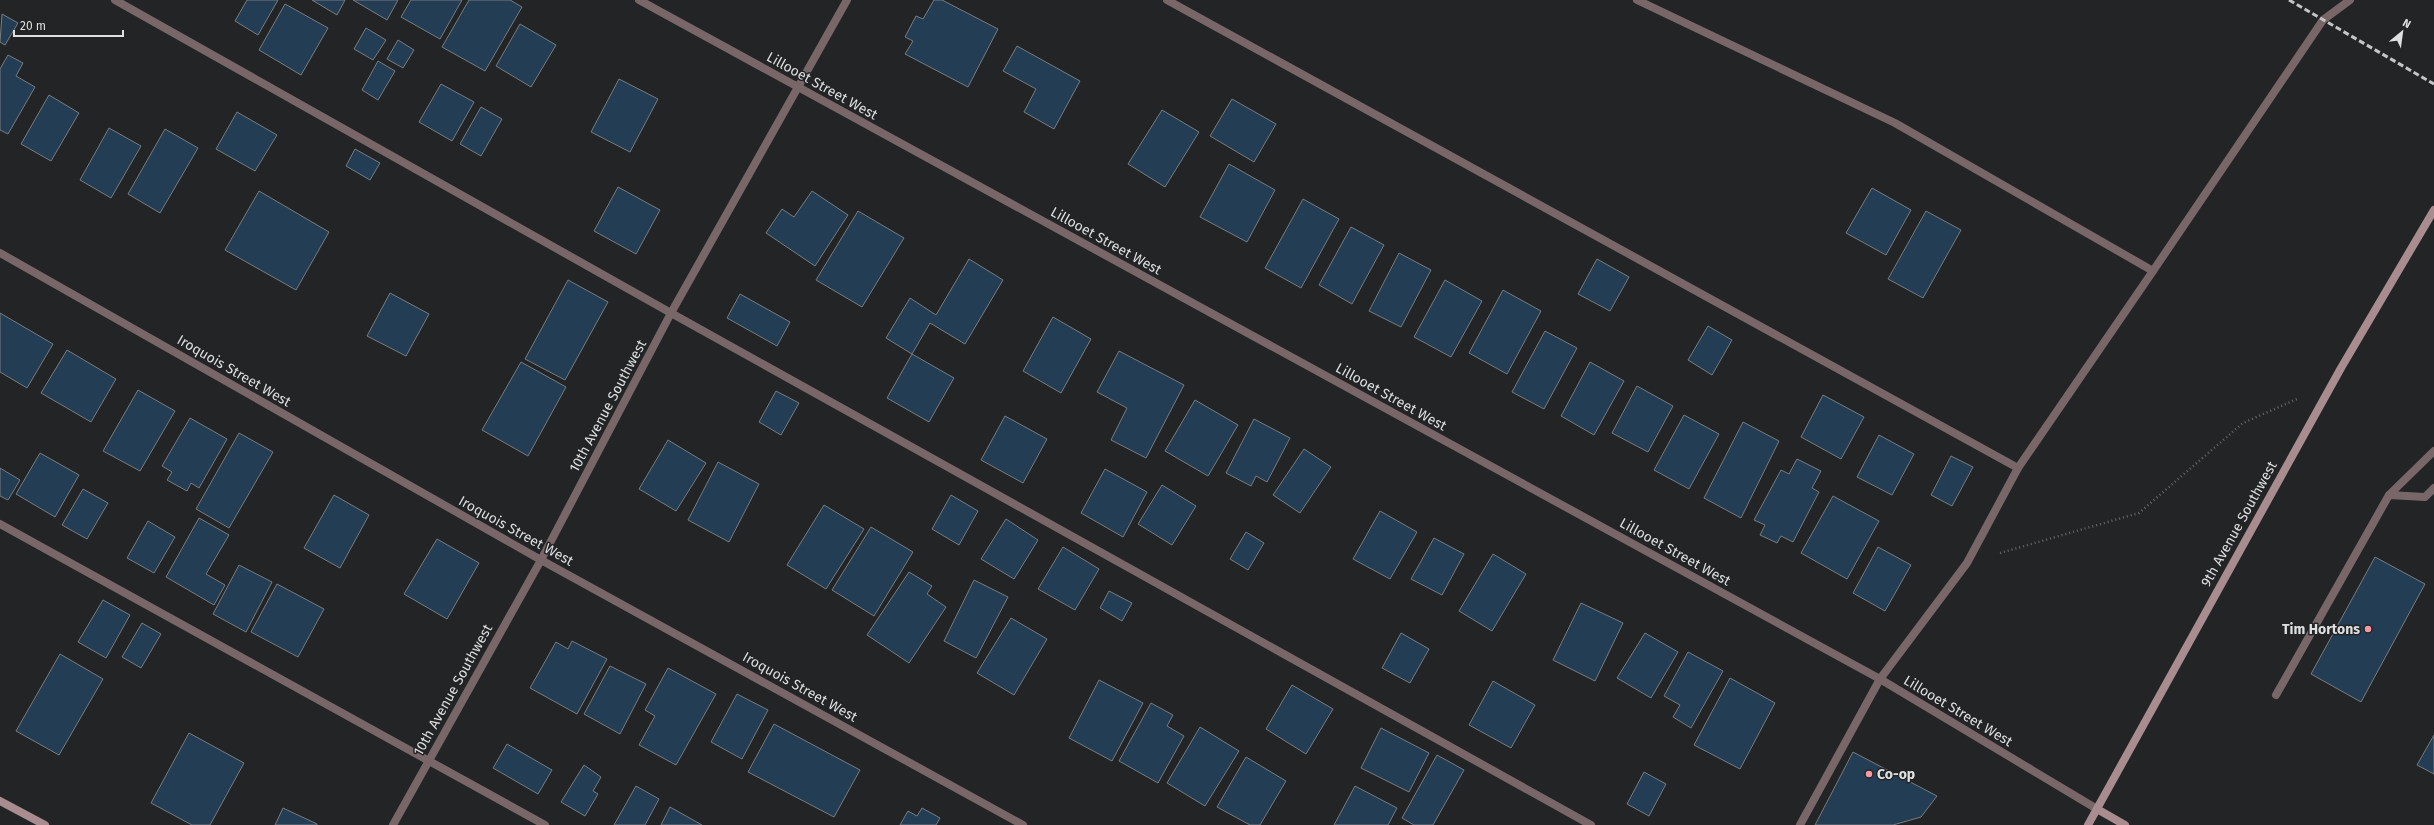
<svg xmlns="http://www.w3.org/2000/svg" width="2434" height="825" viewBox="0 0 2434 825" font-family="'Fira Sans',sans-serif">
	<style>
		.building { fill: #223d54; stroke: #7a7c7f }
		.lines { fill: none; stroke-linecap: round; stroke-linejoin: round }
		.path { stroke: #67696b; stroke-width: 2.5; stroke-dasharray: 1 3; stroke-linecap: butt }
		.lane { stroke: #796668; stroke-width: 8 }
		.street { stroke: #796668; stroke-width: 8 }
		.secondary { stroke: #a98c8f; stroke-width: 8 }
		.rail { stroke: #c3c5c6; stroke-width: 3; stroke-dasharray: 6 3; stroke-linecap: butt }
		.poi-dot { fill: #f49aa5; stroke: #222426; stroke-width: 1.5 }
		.labels { text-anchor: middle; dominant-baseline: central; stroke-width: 3; stroke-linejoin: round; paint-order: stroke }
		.street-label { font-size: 14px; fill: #dddfe0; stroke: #222426 }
		.poi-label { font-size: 14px; font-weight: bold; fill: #dddfe0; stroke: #222426; text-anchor: end }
	</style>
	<rect width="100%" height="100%" fill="#222426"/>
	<path class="building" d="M247,0h31l-20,35 -23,-14z
		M312,0h33l-8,15z
		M353,0h45l-11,20z
		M411,0h51l-22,39 -39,-22z
		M469,0h41l12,7 -37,64 -43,-24z
		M934,0h8l56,29 -30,58 -63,-33 8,-13 -8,-4 11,-21 7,3z
		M285,4l43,24 -27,47 -42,-25z
		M2,14l16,9 -13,22 -5,-3z
		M520,24l36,21 -25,42 -35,-21z
		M366,28l20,12 -13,20 -19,-11z
		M398,40l16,10 -11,18 -16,-9z
		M1017,46l63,35 -26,48 -30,-17 12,-23 -33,-18z
		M8,55l15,8 -7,13 19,11 -27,47 -8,-4v-61z
		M378,61l17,10 -17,29 -16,-10z
		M619,79l39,20 -28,53 -39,-20z
		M441,84l33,18 -22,39 -33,-19z
		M49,95l30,18 -28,48 -30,-17z
		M1232,99l44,25 -22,38 -44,-26z
		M481,107l21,12 -21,37 -21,-12z
		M1162,110l37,22 -34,55 -37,-23z
		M237,112l40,23 -22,36 -39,-22z
		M109,128l32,18 -30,52 -31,-18z
		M165,129l33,19 -38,65 -32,-19z
		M355,149l25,14 -10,17 -24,-14z
		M1229,164l46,26 -28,52 -47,-25z
		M618,187l42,23 -24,44 -42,-23z
		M1872,188l39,22 -25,45 -40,-22z
		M259,191l70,41 -33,58 -71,-40z
		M812,191l36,24 -33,51 -49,-33 16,-24 12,8z
		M1303,199l36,20 -38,69 -36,-20z
		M858,211l46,27 -42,69 -46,-27z
		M1926,211l35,19 -38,68 -35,-19z
		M1351,227l33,18 -32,59 -33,-19z
		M1399,253l32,17 -30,57 -32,-16z
		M969,259l34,21 -38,64 -35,-21 -18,31 -26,-16 24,-40 26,17z
		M1597,259l32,18 -19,34 -32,-17z
		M568,280l40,22 -43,78 -40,-21z
		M1445,280l37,21 -31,56 -37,-20z
		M1503,290l38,21 -34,63 -38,-21z
		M390,293l39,21 -23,42 -39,-20z
		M740,294l50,28 -13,24 -50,-28z
		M0,313l53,31 -26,44 -27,-16z
		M1053,317l38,22 -30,54 -38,-22z
		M1708,326l24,14 -20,35 -24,-15z
		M1545,331l32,17 -33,61 -32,-17z
		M67,350l49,29 -25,43 -50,-29z
		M1119,351l65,34 -38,73 -35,-18 16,-32 -30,-16z
		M912,354l42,24 -25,44 -42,-24z
		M521,362l45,25 -38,69 -46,-26z
		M1590,362l34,19 -30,54 -33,-19z
		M1637,386l36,20 -25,46 -36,-19z
		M138,390l37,21 -35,60 -37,-20z
		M776,391l23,12 -18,32 -22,-13z
		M1823,395l41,22 -23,42 -40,-22z
		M1195,400l43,25 -30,51 -43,-25z
		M1684,415l35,19 -30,55 -35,-19z
		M1005,416l42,23 -24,44 -42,-23z
		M190,418l37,21 -28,49 -8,-5 -4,8 -20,-11 5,-8 -10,-6z
		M1254,419l36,19 -23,44 -11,-6 -5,10 -25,-13z
		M1743,422l36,19 -38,77 -37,-20z
		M239,433l34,19 -44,76 -33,-19z
		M1879,435l35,19 -22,41 -35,-18z
		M668,440l38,23 -30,48 -37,-22z
		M1304,449l27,18 -31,46 -27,-18z
		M40,453l39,22 -24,42 -39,-23z
		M1951,456l22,11 -21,39 -21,-11z
		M1797,459l24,12 -9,17 7,4 -26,50 -12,-6 -4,7 -17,-8 5,-10 -11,-5 27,-50 8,4z
		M718,462l41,22 -30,58 -41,-22z
		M0,468l20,12 -12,20 -8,-4z
		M1105,469l42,23 -24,45 -42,-24z
		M1162,485l34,21 -24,39 -34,-21z
		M83,489l25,14 -21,36 -25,-14z
		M334,495l35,20 -29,53 -36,-20z
		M951,495l27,16 -19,34 -27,-16z
		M1833,496l46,25 -32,58 -46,-26z
		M824,505l40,24 -38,60 -39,-24z
		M1380,511l37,21 -27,47 -37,-20z
		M199,518l30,17 -23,39 19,11 -11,20 -48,-28z
		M1006,519l32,21 -24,39 -33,-20z
		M148,521l27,16 -21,36 -27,-15z
		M871,527l42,25 -39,64 -42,-26z
		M1246,532l18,11 -16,27 -18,-11z
		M1434,538l30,16 -22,41 -31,-16z
		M437,539l42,24 -32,56 -43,-25z
		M1063,547l36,22 -24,41 -37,-21z
		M1878,547l33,18 -26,46 -32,-18z
		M1493,554l33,20 -34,57 -33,-20z
		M2375,557l50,27 -64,118 -50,-28z
		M239,565l33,17 -26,50 -33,-18z
		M909,572l23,14 -5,8 19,13 -37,56 -42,-28z
		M974,580l34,17 -32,61 -32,-17z
		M277,584l47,25 -26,48 -47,-25z
		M1109,591l23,12 -10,18 -22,-13z
		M103,600l27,15 -24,43 -28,-16z
		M1581,603l42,20 -28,58 -42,-21z
		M1011,618l36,21 -33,56 -37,-22z
		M142,623l19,11 -20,34 -19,-11z
		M1401,633l28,16 -19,34 -28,-15z
		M1645,633l33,19 -27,46 -34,-20z
		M572,641l35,18 -30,55 -47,-26 26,-46 12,7z
		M1688,652l35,19 -32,57 -18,-11 7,-12 -16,-9z
		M60,654l43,25 -44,76 -43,-24z
		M610,666l36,18 -26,50 -36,-20z
		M668,668l48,26 -40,71 -37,-20 16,-29 -10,-6z
		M1730,678l45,25 -35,66 -46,-24z
		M1099,680l44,23 -31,58 -43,-23z
		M1493,681l42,24 -24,43 -42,-23z
		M1292,685l41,24 -27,45 -40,-25z
		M737,694l31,16 -26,49 -31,-17z
		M1151,703l22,12 -6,11 17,10 -26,47 -39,-22z
		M774,724l86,46 -26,47 -86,-45z
		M1200,727l39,24 -34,55 -38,-23z
		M1381,728l48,25 -20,39 -48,-24z
		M189,733l55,30 -34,62h-18l-41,-22z
		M2434,735v39l-17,-9z
		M507,744l45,26 -14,24 -45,-26z
		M1853,752l84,44 -16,21 -28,8h-78z
		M1437,755l27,15 -31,55h-19l-12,-7z
		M1246,757l40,24 -26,44h-10l-33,-18z
		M584,765l17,12 -8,14 5,3 -13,22 -24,-14z
		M1644,772l22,12 -17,32 -22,-12z
		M636,786l23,13 -14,26h-31z
		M1355,786l42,22 -9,17h-54z
		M670,807l32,18h-41z
		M283,808l34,16v1h-42z
		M922,808l18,10 -4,7h-36l8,-14 9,5z"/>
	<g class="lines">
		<path class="path" d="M2000,553l139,-40 104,-90 54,-24"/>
		<path class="lane" d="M115,0l556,313 920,512
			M1167,0l851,468
			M2153,271l170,-251 27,-20
			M2389,495l36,2 9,-9
			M0,524l545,301
			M2276,695l113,-200 45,-44
			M1800,825l80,-146"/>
		<path class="street" d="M639,0l1241,679 217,130
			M1637,0l258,123 258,148 -135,197 -51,95 -87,116
			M0,253l541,307 482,265
			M393,825l148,-265 130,-247 176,-313"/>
		<path class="secondary" d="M0,801l45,24
			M2097,809l28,16
			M2088,825l253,-457 93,-158"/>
		<path class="rail" d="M2289,0l145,84"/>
	</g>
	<g class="poi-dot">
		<circle cx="2368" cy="629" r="4"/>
		<circle cx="1869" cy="774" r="4"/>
	</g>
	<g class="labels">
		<g class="street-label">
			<text transform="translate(822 86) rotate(29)">Lillooet Street West</text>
			<text transform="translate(1106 241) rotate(29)">Lillooet Street West</text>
			<text transform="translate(234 371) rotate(30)">Iroquois Street West</text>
			<text transform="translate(1391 397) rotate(29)">Lillooet Street West</text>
			<text transform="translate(608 406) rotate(-62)">10th Avenue Southwest</text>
			<text transform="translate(2239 524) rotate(-61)">9th Avenue Southwest</text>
			<text transform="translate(516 531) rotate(29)">Iroquois Street West</text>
			<text transform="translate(1675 552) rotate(29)">Lillooet Street West</text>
			<text transform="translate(800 687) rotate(29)">Iroquois Street West</text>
			<text transform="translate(453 690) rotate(-61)">10th Avenue Southwest</text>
			<text transform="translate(1958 711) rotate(31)">Lillooet Street West</text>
		</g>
		<g class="poi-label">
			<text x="2360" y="629">Tim Hortons</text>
			<text x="1877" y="774" text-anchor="start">Co-op</text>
		</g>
	</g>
	<g transform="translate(2402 32) rotate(29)" stroke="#222426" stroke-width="3" paint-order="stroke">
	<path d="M0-3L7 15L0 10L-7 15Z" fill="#dddfe0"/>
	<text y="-6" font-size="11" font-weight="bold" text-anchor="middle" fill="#dddfe0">N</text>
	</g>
	<path d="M14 30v6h109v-6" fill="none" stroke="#dddfe0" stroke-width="2"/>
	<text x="20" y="30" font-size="12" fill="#dddfe0" stroke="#222426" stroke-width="3" paint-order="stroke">20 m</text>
</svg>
